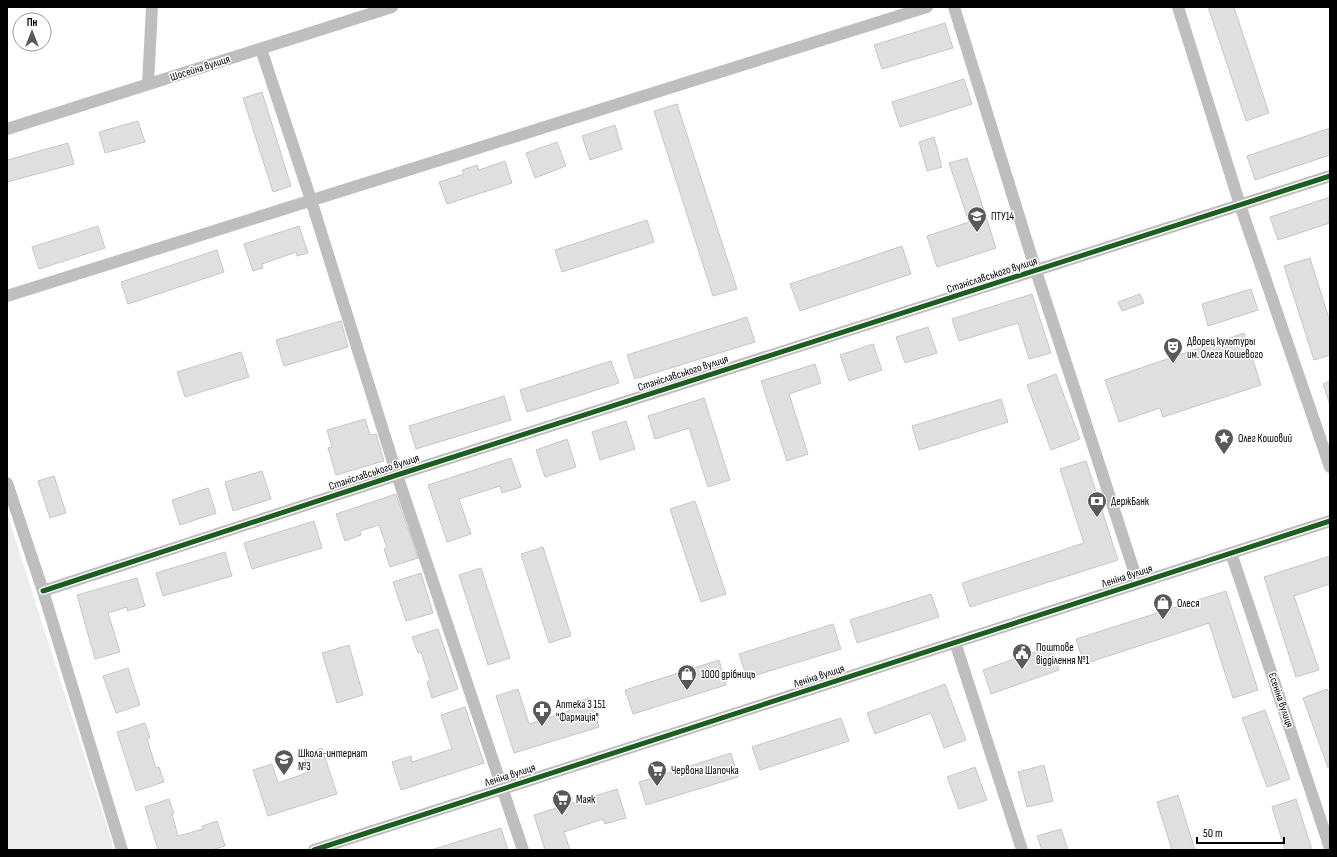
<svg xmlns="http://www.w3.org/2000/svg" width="1337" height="857" viewBox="0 0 1337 857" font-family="'Sofia Sans Condensed',sans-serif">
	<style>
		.green { fill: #ececec }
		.building { fill: #dfdfdf; stroke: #c7c7c7 }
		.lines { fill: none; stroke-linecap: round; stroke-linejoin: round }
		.minor { stroke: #bebebe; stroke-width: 12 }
		.cycleway-casing { stroke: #fff; stroke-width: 8 }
		.cycleway { stroke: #1b5e20; stroke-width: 5 }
		.labels { text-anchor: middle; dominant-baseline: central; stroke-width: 3; stroke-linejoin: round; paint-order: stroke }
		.street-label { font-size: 11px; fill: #000; stroke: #fff }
		.poi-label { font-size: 11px; fill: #000; stroke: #fff; text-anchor: start }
	</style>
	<rect width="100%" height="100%" fill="#fff"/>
	<path class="green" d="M7,513l105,329v8h-105z"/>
	<path class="building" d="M1208,7h26l35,106 -23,8z
		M945,23l8,25 -71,21 -8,-24z
		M964,79l8,25 -72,23 -8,-25z
		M262,92l29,94 -18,6 -30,-94z
		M677,104l60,185 -24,7 -59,-185z
		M138,121l7,21 -40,11 -6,-21z
		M615,125l7,24 -32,11 -8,-24z
		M1330,128v27l-75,25 -8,-24z
		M934,137l8,30 -15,4 -8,-29z
		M557,142l9,24 -31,12 -9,-25z
		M68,143l6,21 -67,18v-22z
		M967,158l29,90 -59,19 -10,-31 42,-14 -20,-59z
		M505,161l7,22 -65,21 -8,-22 25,-8 -2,-4 15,-5 2,5z
		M1330,197v26l-52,17 -8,-23z
		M647,220l7,22 -92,30 -7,-22z
		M98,226l7,22 -66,21 -7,-22z
		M299,226l9,27 -11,3 -1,-4 -34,12 1,4 -10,3 -9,-27z
		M902,246l9,28 -111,37 -10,-27z
		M217,250l7,22 -96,32 -7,-22z
		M1310,258l20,64v33l-16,5 -30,-94z
		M1251,289l7,21 -50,16 -6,-22z
		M1032,294l19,59 -22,6 -11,-36 -59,18 -7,-22z
		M1140,294l4,9 -22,8 -4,-9z
		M747,317l8,25 -120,37 -8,-24z
		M341,321l7,26 -64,19 -8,-26z
		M928,327l9,26 -32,10 -9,-26z
		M1244,333l17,52 -98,32 -3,-9 -41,14 -14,-42z
		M873,344l9,26 -33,11 -9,-26z
		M241,352l8,25 -64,20 -8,-25z
		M611,361l8,22 -92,29 -7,-22z
		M815,364l6,19 -32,11 19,60 -21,7 -26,-80z
		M1056,374l24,65 -29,11 -24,-65z
		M1330,381v24l-7,-21z
		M504,396l7,24 -95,29 -7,-23z
		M704,398l26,82 -22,7 -19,-59 -34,11 -7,-23z
		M1001,399l7,23 -89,28 -7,-24z
		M365,419l5,16 6,-1 8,27 -48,14 -8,-27 4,-1 -5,-17z
		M626,421l9,28 -35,11 -8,-28z
		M567,439l9,28 -31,10 -9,-27z
		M511,458l10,29 -19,6 -2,-7 -41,13 12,35 -24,8 -19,-57z
		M1086,461l32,99 -148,47 -8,-24 122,-40 -24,-74z
		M262,471l9,28 -38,12 -8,-29z
		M54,476l12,37 -16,5 -12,-37z
		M208,488l8,25 -36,12 -8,-25z
		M396,494l22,64 -28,9 -6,-18 3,-1 -8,-23 -19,6 1,4 -16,6 -9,-27z
		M695,501l31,93 -25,8 -31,-93z
		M314,521l8,27 -70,21 -8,-26z
		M543,547l28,89 -22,7 -28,-89z
		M225,552l7,24 -69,20 -7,-23z
		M1330,556v28l-36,12 25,74 -23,7 -32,-100z
		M481,568l29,90 -22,7 -29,-90z
		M421,573l12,40 -27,8 -13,-39z
		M137,578l8,28 -18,5v-4l-19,6 12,39 -25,7 -18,-64z
		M1226,591l32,99 -25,8 -24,-75 -125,41 -8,-25z
		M931,594l8,23 -82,26 -7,-23z
		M833,624l8,25 -94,29 -8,-24z
		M438,629l20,60 -26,9 -5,-16 3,-2 -9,-28 -3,1 -6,-16z
		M349,645l14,50 -26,8 -15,-50z
		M1051,646l8,24 -68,24 -8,-24z
		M719,660l7,25 -93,29 -8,-24z
		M128,668l12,37 -24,8 -13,-37z
		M945,684l21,56 -22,8 -13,-35 -56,21 -8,-21z
		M518,689l11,35 40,-13 -2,-6 23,-7 9,29 -85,26 -18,-57z
		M1327,689l3,7v72h-2l-25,-70z
		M465,707l19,56 -83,27 -9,-28 19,-6 1,6 40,-13 -11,-34z
		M1265,710l25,69 -23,8 -25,-69z
		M841,718l8,23 -89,29 -8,-23z
		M145,723l5,15 -3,1 9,29 3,-1 5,15 -28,9 -19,-59z
		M322,748l15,46 -69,22 -15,-46 19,-6 6,19 31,-11 -6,-18z
		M731,753l7,24 -92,28 -7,-23z
		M1044,765l9,36 -26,6 -9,-35z
		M975,767l12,33 -28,9 -12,-32z
		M617,789l9,29 -21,6 -2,-5 -39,13 6,18h-25l-11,-35z
		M1178,795l17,55h-23l-15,-48z
		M169,799l5,15h-2l6,22 25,-7 -1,-3 15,-5 8,25 -14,4h-53l-13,-43z
		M1296,799l16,51h-27l-13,-43z
		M501,828l7,22h-77z
		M1061,829l7,21h-26l-5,-14z"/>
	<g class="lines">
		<path class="minor" d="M954,7l82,264 102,312
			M1178,7l62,198 90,262
			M261,49l50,151 86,275 126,375
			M148,84l4,-77
			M7,129l385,-122
			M7,296l920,-289
			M7,483l36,108 79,259
			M1231,553l99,295
			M43,591l354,-116 933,-299
			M955,642l67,208
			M314,850l1016,-329"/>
		<g class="cycleway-casing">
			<path id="cycleway" d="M43,591l354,-116 933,-299
				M314,850l1016,-329"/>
		</g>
		<use href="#cycleway" class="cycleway"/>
	</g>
	<defs>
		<g id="university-pin" transform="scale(1)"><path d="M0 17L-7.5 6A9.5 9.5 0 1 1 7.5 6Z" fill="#595959" stroke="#fff"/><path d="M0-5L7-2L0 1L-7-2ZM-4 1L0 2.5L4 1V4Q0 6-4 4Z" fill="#fff"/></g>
		<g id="theatre-pin" transform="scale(1)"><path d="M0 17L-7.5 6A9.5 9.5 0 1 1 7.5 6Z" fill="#595959" stroke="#fff"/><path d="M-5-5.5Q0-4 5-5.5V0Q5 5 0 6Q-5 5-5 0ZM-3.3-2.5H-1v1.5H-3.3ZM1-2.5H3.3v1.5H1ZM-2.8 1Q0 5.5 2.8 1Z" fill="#fff"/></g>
		<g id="sight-pin" transform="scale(1)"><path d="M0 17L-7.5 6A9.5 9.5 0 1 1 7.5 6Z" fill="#595959" stroke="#fff"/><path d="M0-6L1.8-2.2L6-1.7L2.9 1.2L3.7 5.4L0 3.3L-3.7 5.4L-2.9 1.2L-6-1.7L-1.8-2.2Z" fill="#fff"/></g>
		<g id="bank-pin" transform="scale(1)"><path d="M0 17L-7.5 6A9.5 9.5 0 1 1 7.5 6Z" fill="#595959" stroke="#fff"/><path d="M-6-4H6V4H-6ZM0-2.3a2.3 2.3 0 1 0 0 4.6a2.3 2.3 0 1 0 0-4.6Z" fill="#fff"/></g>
		<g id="shop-pin" transform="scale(1)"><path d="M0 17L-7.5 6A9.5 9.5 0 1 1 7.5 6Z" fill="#595959" stroke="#fff"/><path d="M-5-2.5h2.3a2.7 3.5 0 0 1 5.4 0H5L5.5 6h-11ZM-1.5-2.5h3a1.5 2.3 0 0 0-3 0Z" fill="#fff"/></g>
		<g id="civic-pin" transform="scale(1)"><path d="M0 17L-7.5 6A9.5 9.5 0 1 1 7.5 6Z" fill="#595959" stroke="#fff"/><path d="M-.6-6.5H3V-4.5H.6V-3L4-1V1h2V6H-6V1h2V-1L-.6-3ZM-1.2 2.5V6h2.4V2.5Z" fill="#fff"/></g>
		<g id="pharmacy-pin" transform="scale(1)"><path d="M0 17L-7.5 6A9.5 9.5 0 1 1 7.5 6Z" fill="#595959" stroke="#fff"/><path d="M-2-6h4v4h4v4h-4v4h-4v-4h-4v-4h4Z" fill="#fff"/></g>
		<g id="school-pin" transform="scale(1)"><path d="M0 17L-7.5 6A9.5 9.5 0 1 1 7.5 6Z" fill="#595959" stroke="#fff"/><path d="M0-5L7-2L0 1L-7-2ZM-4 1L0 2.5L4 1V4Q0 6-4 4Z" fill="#fff"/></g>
		<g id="supermarket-pin" transform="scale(1)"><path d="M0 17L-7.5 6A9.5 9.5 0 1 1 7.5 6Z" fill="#595959" stroke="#fff"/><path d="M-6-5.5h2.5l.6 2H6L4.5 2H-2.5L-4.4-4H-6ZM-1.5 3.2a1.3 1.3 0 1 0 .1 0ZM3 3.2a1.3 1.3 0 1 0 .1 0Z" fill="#fff"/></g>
	</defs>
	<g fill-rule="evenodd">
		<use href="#university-pin" x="977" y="216"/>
		<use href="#theatre-pin" x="1173" y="347"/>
		<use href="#sight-pin" x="1224" y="438"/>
		<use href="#bank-pin" x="1097" y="501"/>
		<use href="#shop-pin" x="1163" y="603"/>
		<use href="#civic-pin" x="1022" y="653"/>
		<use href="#shop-pin" x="687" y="674"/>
		<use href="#pharmacy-pin" x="542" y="710"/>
		<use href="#school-pin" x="284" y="759"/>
		<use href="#supermarket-pin" x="657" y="770"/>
		<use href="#supermarket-pin" x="562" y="799"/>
	</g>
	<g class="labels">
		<g class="street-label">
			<text transform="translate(200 68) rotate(-18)">Шосейна вулиця</text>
			<text transform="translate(992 275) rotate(-18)">Станіславського вулиця</text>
			<text transform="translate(683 373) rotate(-18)">Станіславського вулиця</text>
			<text transform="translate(374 472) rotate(-18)">Станіславського вулиця</text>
			<text transform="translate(1127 576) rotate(-18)">Леніна вулиця</text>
			<text transform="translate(819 676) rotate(-18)">Леніна вулиця</text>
			<text transform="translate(1281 700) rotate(71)">Єсеніна вулиця</text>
			<text transform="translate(510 775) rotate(-18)">Леніна вулиця</text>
		</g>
		<g class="poi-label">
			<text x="991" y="216">ПТУ14</text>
			<text x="1187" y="341">Дворец культуры<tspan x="1187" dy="13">им. Олега Кошевого</tspan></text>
			<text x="1238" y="438">Олег Кошовий</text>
			<text x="1111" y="501">ДержБанк</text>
			<text x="1177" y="603">Олеся</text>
			<text x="1036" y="647">Поштове<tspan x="1036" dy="13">відділення №1</tspan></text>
			<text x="701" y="674">1000 дрібниць</text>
			<text x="556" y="704">Аптека 3 151<tspan x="556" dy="13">"Фармація"</tspan></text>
			<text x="298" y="753">Школа-интернат<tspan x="298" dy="13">№3</tspan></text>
			<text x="671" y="770">Червона Шапочка</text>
			<text x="576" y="799">Маяк</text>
		</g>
	</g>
	<rect width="1337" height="857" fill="none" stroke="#000000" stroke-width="16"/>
	<g transform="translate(32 32)"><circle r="19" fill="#ffffff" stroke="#999999"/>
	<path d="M0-3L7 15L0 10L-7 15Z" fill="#595959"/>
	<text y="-6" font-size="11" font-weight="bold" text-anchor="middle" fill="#000000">Пн</text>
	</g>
	<path d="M1197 837v6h87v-6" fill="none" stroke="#000000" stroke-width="2"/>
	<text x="1203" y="837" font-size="12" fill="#000000" stroke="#ffffff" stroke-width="3" paint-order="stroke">50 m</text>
</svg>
